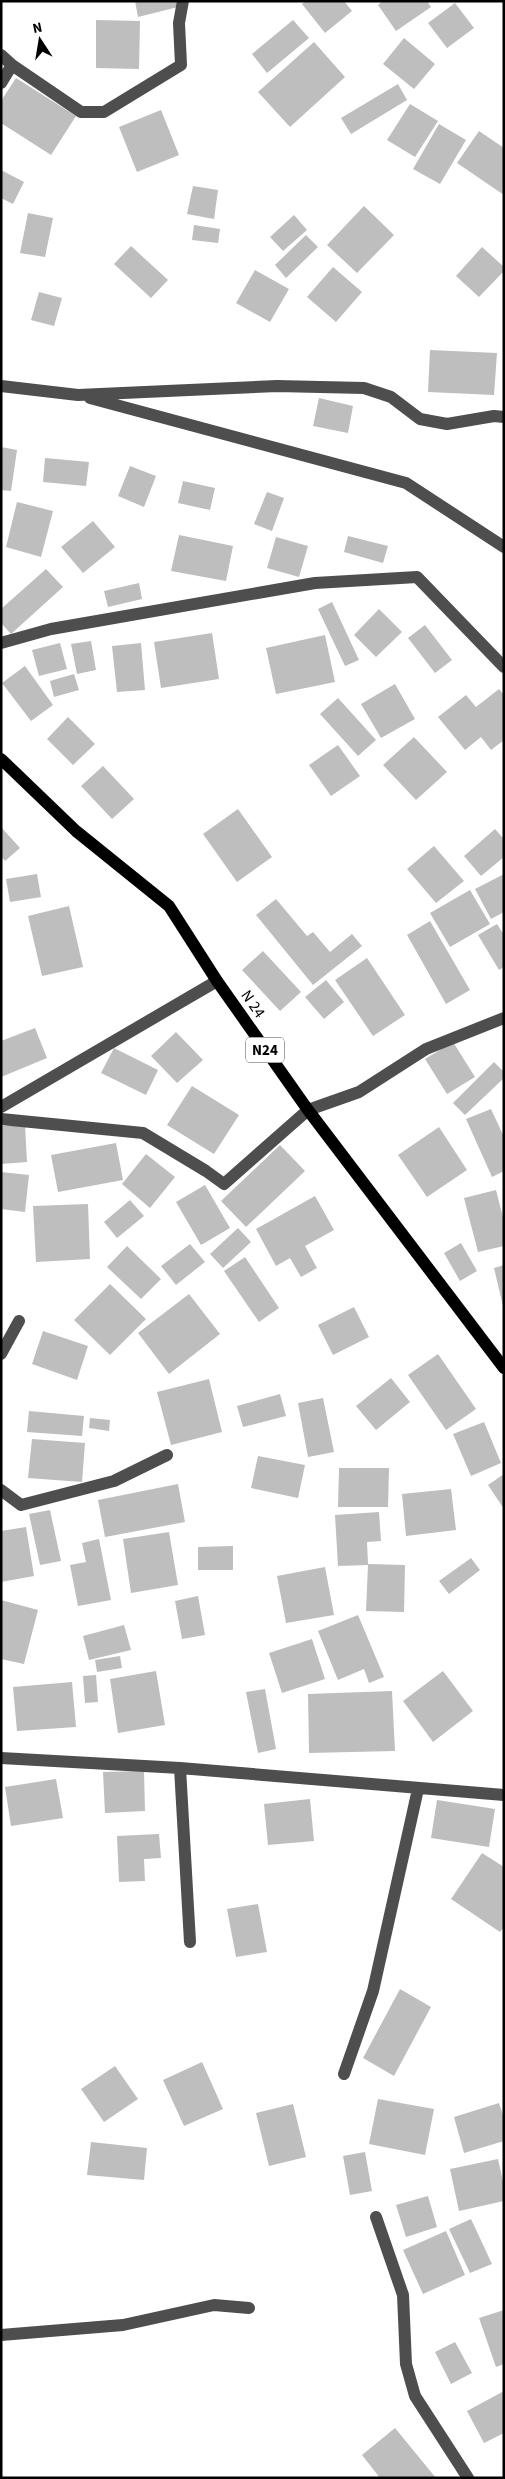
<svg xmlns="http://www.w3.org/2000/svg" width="505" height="2479" viewBox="0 0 505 2479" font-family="'Source Sans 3',sans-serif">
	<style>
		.building { fill: #bebebe }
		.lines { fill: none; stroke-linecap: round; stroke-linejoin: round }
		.minor { stroke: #4e4e4e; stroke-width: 12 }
		.major { stroke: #000; stroke-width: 12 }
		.labels { text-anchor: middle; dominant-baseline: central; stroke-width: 4; stroke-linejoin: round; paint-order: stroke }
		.shield { fill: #fff; stroke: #4c4c4c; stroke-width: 1 }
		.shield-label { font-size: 15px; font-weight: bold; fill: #000 }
		.street-label { font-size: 16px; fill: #000; stroke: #fff }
	</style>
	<rect width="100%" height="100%" fill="#fff"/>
	<path class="building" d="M135,1h42l1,6 -40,10z
		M306,1h38l8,10 -27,22 -23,-29z
		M383,1h44l4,6 -35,24 -18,-26z
		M455,3l19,25 -27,20 -19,-25z
		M96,20l44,1 -1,48 -43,-1z
		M293,20l16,18 -42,35 -15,-19z
		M404,38l31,26 -21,25 -31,-25z
		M314,42l31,35 -55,50 -32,-35z
		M16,78l60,38 -25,39 -50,-32v-22z
		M398,84l9,16 -56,34 -10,-16z
		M410,104l28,17 -23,36 -28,-17z
		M161,110l18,45 -42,17 -18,-45z
		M439,124l27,16 -26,44 -27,-15z
		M479,131l25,17v47l-47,-32z
		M1,170l23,12 -11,22 -12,-6z
		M193,186l25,4 -4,29 -27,-5z
		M364,206l30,29 -37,38 -30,-28z
		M28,213l25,5 -8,39 -25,-4z
		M294,215l13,15 -24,21 -13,-14z
		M194,225l26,4 -2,14 -26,-3z
		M306,235l12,12 -32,31 -11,-13z
		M131,246l37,34 -17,18 -37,-34z
		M482,247l22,20v4l-25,26 -23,-21z
		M333,267l29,25 -26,30 -29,-25z
		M255,270l34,19 -19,33 -34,-19z
		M39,292l23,6 -8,28 -23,-6z
		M430,350l67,3 -3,42 -66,-3z
		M319,398l34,8 -5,27 -35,-7z
		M1,447l16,3 -6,41 -10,-1z
		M45,458l44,4 -3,24 -43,-4z
		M130,466l26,10 -12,31 -26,-11z
		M183,481l32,7 -5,22 -32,-7z
		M267,492l17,6 -12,33 -18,-7z
		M17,502l36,9 -12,46 -35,-10z
		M93,521l22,26 -32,26 -22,-26z
		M179,535l54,11 -7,35 -55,-10z
		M348,536l40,10 -5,17 -39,-11z
		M276,537l32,9 -9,31 -32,-9z
		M46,569l17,18 -52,47 -10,-11v-14z
		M139,583l3,16 -34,8 -4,-16z
		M332,602l27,58 -14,6 -27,-57z
		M379,609l23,23 -26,25 -22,-22z
		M425,625l27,35 -17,13 -27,-35z
		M212,633l7,46 -58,9 -7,-46z
		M325,635l10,47 -59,12 -10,-46z
		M91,641l5,29 -19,4 -6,-30z
		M60,643l7,26 -28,7 -7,-26z
		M141,643l4,47 -28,2 -5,-46z
		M25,666l28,39 -22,16 -29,-38z
		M74,674l5,16 -25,7 -4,-16z
		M395,684l20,35 -34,19 -20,-34z
		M499,689l5,6v45l-13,10 -10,-13 -16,13 -27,-33 28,-22 10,12z
		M338,698l38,42 -18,16 -38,-42z
		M68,717l27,27 -22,21 -26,-26z
		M414,737l33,35 -31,28 -33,-35z
		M338,745l22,31 -29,20 -22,-31z
		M103,766l31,33 -22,20 -31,-33z
		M238,809l34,48 -35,25 -34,-48z
		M1,827l19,21 -15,13 -4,-5z
		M495,829l9,10v18l-23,19 -17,-20z
		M434,846l30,35 -28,22 -29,-34z
		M37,874l4,23 -31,5 -4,-23z
		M504,874v38l-13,7 -16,-30z
		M470,890l20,34 -40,23 -20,-34z
		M276,899l31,37 6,-4 17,20 22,-18 10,12 -49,39 -57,-70z
		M69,906l14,61 -41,9 -14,-60z
		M430,921l40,69 -24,14 -39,-69z
		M497,924l7,11v32l-5,3 -21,-35z
		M263,951l38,41 -21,19 -38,-41z
		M367,958l38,57 -32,21 -38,-56z
		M326,980l18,22 -20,17 -19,-22z
		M35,1028l12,30 -46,19v-36z
		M176,1032l27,28 -26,23 -26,-27z
		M453,1042l22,35 -28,17 -22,-35z
		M114,1048l44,22 -12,25 -45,-22z
		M494,1062l10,10v6l-39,37 -12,-12z
		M192,1086l47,29 -25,39 -47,-29z
		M491,1109l13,28v34l-12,6 -26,-58z
		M25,1125l2,37 -26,2v-38z
		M439,1127l28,43 -40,27 -29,-42z
		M116,1143l7,37 -65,12 -7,-37z
		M280,1145l25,26 -59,56 -25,-26z
		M146,1154l29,23 -25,31 -28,-24z
		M1,1172l28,3 -4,37 -24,-3z
		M205,1185l25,43 -29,17 -25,-43z
		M496,1190l8,31v25l-26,6 -14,-54z
		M315,1196l19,34 -29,16 12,22 -16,9 -11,-19 -14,8 -20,-37z
		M130,1200l14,16 -27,22 -13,-16z
		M88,1204l2,55 -54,3 -3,-56z
		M238,1228l13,14 -28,26 -13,-14z
		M461,1243l16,28 -17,10 -16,-28z
		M190,1244l15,18 -29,23 -15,-19z
		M127,1246l34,33 -20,20 -34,-32z
		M245,1257l34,51 -20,14 -35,-51z
		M504,1265v41h-1l-9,-38z
		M110,1284l36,35 -36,36 -36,-35z
		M189,1294l31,40 -51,40 -31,-41z
		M354,1307l15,30 -36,18 -15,-30z
		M43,1331l45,15 -11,34 -45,-16z
		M438,1354l38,55 -30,21 -38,-55z
		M391,1378l19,24 -34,28 -20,-24z
		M209,1379l13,53 -51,13 -14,-53z
		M280,1394l6,22 -43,11 -6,-21z
		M323,1398l11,54 -26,5 -10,-54z
		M29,1411l55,5 -2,20 -55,-4z
		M90,1418l20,2 -1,11 -20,-3z
		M484,1422l17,41 -30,13 -18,-42z
		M32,1439l53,4 -3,39 -54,-4z
		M258,1456l47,9 -7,33 -47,-10z
		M339,1468h50l-1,39h-50z
		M504,1474v35l-16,-24z
		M178,1484l7,38 -80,15 -7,-37z
		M451,1489l5,41 -50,6 -4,-42z
		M50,1510l11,51 -21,4 -11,-51z
		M379,1512l2,29 -14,1 1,22 37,1 -1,47 -38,-1 2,-46 -30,1 -3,-51z
		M26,1527l8,49 -33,6v-51z
		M169,1532l9,53 -47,8 -8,-54z
		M99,1539l12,61 -33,6 -8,-41 16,-3 -4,-19z
		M233,1546v24h-35v-23z
		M471,1558l9,12 -31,24 -10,-13z
		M325,1567l9,48 -48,8 -9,-47z
		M198,1596l7,39 -23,4 -7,-38z
		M1,1600l37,10 -14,54 -23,-5z
		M358,1615l26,62 -15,6 -5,-14 -26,11 -20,-49z
		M124,1625l7,25 -42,10 -6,-24z
		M312,1639l13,40 -43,14 -13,-40z
		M120,1656l2,12 -25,4 -2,-12z
		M156,1671l9,54 -47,8 -8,-54z
		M443,1671l30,40 -40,31 -30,-41z
		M96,1675l2,27 -13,1 -2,-27z
		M72,1682l4,45 -59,4 -4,-44z
		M265,1689l11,60 -18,4 -12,-61z
		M392,1691l3,60 -86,2 -1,-59z
		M144,1771l1,40 -40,2 -2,-41z
		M56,1779l7,39 -52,8 -6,-39z
		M310,1799l4,42 -46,4 -4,-41z
		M437,1800l58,9 -6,38 -58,-9z
		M159,1834l2,24 -17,1 1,22 -26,1 -2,-46z
		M482,1853l22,14v60l-4,5 -49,-33z
		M258,1904l9,48 -31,5 -9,-48z
		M400,1989l31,18 -37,69 -31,-18z
		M202,2062l21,47 -39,17 -21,-46z
		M115,2066l23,33 -34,23 -23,-33z
		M378,2099l56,10 -9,46 -56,-11z
		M499,2103l5,15v23l-40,12 -10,-36z
		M293,2104l13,53 -37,9 -13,-53z
		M91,2142l56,6 -3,32 -57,-5z
		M365,2152l7,39 -22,4 -7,-39z
		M498,2159l6,27v15l-45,10 -9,-42z
		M428,2196l9,31 -31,10 -10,-32z
		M471,2219l21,45 -22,9 -21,-44z
		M446,2231l19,44 -42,19 -20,-44z
		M504,2310v54l-8,3 -17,-49z
		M455,2342l17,31 -21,11 -16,-32z
		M504,2391v42l-20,10 -17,-32z
		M395,2428l41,50h-56l-18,-23z"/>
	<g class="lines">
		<path class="minor" d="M1,55l11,10 69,47h23l77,-47 -2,-42 4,-22
			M1,83l11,-18
			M1,386l77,9 199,-9 87,2 27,9 29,22 27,5 47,-8 10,1
			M90,398l316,85 98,64
			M1,643l50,-14 264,-46 102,-6 87,90
			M1,1107l216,-126
			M1,1119l142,14 63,38 18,13 84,-74 51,-18 67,-43 78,-31
			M1,1354l18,-33
			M1,1490l20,15 93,-24 53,-26
			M1,1758l179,10 324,27
			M180,1768l10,174
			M344,2074l29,-83 45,-202
			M376,2217l27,78 3,69 9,32 53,82
			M1,2335l122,-10 91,-20 35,3"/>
		<path class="major" d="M1,759l75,72 93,75 48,75 91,129 196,258"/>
	</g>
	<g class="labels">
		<rect class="shield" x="246" y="1037.5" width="38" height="25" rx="4"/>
		<g class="shield-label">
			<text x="265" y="1050">N24</text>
		</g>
		<g class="street-label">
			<text transform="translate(253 1004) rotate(55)">N 24</text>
		</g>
	</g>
	<rect width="505" height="2479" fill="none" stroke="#000000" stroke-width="5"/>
	<g transform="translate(40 40) rotate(348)" stroke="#ffffff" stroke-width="4" paint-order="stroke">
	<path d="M0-4L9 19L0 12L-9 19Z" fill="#000000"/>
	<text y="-8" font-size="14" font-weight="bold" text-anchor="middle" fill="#000000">N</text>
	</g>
</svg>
